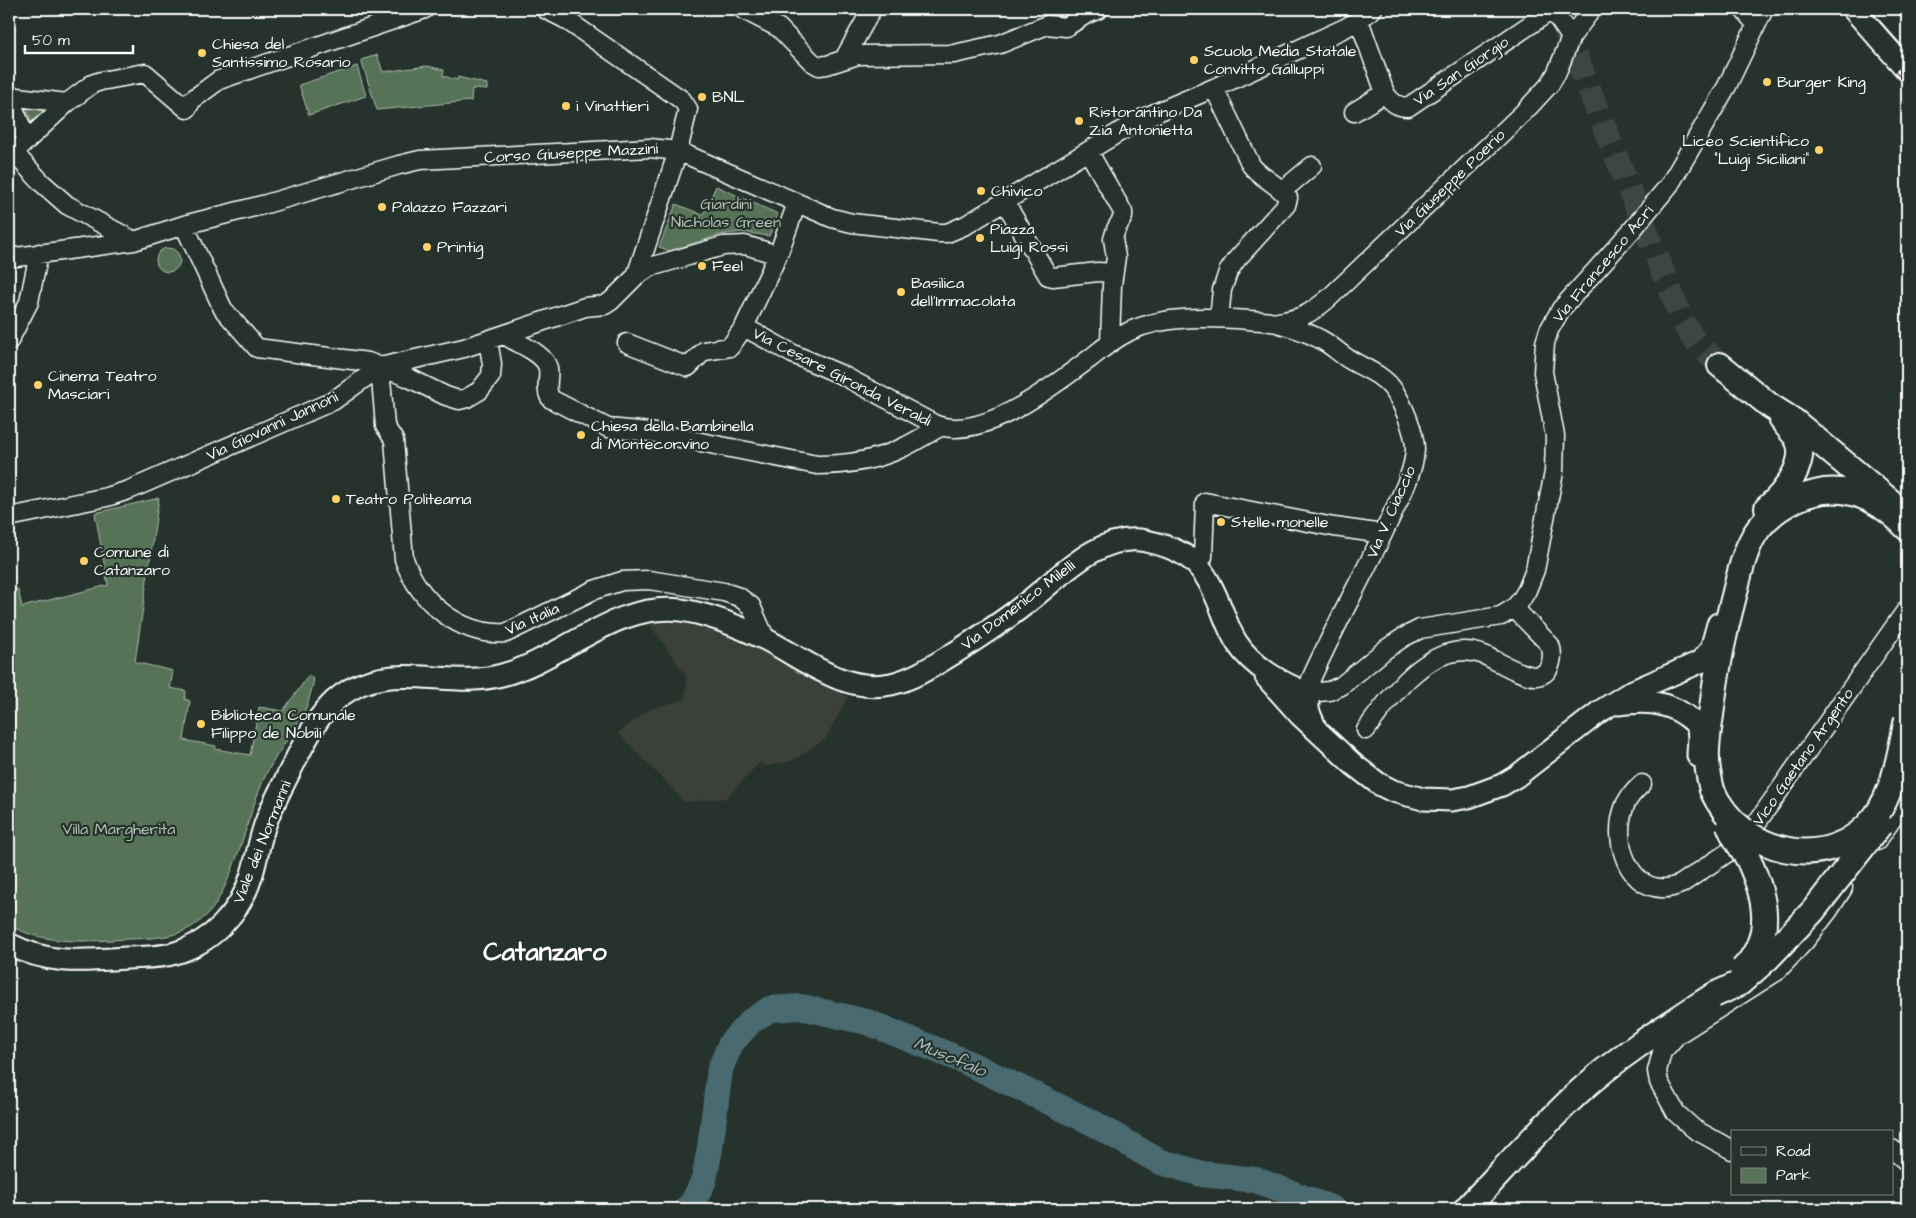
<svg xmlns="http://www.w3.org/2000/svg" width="1916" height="1218" viewBox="0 0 1916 1218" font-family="'Architects Daughter',sans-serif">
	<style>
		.built { fill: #3a4138 }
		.green { fill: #577359; stroke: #abb9ac }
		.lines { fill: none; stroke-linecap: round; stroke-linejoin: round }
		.river { stroke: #496b70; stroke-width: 26 }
		.secondary-tunnel { stroke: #3c4742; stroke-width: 24; stroke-dasharray: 24 12; stroke-linecap: butt }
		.minor-casing { stroke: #fff; stroke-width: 21 }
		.tertiary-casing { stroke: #fff; stroke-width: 25 }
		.secondary-casing { stroke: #fff; stroke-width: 28 }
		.minor { stroke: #26332d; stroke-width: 18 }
		.tertiary { stroke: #26332d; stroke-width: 21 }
		.secondary { stroke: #26332d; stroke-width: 24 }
		.rail { stroke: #fff; stroke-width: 4; stroke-dasharray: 8 4; stroke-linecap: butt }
		.secondary-bridge-casing { stroke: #fff; stroke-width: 28; stroke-linecap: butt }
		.secondary-bridge { stroke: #26332d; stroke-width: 24 }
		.poi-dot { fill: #ffd166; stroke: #26332d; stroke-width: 2 }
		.labels { text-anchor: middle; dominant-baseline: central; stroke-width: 4.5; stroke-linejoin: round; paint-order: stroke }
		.poi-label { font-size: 16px; fill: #fff; stroke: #26332d; text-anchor: start }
		.street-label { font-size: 16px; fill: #fff; stroke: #26332d }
		.park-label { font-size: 16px; fill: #b3c0b4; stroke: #26332d }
		.water-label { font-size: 18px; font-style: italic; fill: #adbcbf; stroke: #26332d }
		.town-label { font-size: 26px; font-weight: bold; fill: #fff; stroke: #26332d }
	</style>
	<rect width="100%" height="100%" fill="#26332d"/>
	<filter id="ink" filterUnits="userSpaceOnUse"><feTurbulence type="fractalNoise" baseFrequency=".02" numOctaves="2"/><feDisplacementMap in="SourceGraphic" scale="10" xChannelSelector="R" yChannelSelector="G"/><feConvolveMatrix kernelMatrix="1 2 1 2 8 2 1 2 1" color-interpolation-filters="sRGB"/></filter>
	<g filter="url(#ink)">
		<path class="built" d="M659,622l46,2 31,14 112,59 -23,42 -33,22 -25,5 -7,-4 -34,36 -41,4 -67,-69 30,-23 37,-11 2,-16 -2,-9 -35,-49z"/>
		<path class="green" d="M377,55l6,17 44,-6 17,4 -1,6 14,4 1,-3 29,7v6l-15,-1 -1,12 -94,9 -16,-50z
			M357,66l9,30 -57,19 -10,-30z
			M25,104l27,1 -20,19z
			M716,186l62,28 -9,22 -27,-4 -23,3 -49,16 -11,-4 17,-43 27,11z
			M156 260a12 12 0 1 1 24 0a12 12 0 1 1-24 0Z
			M159,498l-24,164 38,9 -3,17 16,3 -1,8 5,2 -6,39 32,6 -1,3 35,6 9,-48 24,4 26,-36 5,5c-3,10 -5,23 -10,32 -13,24 -30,44 -41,69 -17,40 -25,86 -48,124 -6,10 -20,21 -31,26 -21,9 -49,7 -72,9 -35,2 -71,3 -103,-15v-297l2,-1 -2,-9v-28l9,-1 4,18 86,-22 -13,-72z"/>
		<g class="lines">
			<path class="river" d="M686,1209l6,-5 12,-24 6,-32 10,-79 11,-26 20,-22 19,-12 31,-2 66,15 97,39 129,62 65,38 44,13 54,6 77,29"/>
			<path class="secondary-tunnel" d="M1562,22l121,300 11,18 26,25"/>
			<g class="minor-casing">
				<path id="minor" d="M545,9l20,10 117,81 6,9 -10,42 -42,125
					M742,9l37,19 33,34 7,4 8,-1 31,-10 96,-1 46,-10 47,-19 19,2 19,-12 14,-6
					M1548,9l4,1 19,27
					M1743,9l13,15
					M1882,9l25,28
					M1359,20l26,73c6,9 12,14 23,14l144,-97 4,-1
					M844,59l28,-50
					M1214,88l37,77c9,13 28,19 37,33l-2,7 -50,55 -8,12 -6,18 -3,28
					M9,96l58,7
					M9,96l18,45
					M1354,112l31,-19
					M1088,151l35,61v5l-7,12 -3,10 3,18 -4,28 -2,57
					M14,153l28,30 25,22 67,36
					M9,157l58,-54 25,-19 9,-3 44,-8 42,36 5,-9 27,-20 206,-71
					M1282,191l30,-25
					M1005,202l43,74 5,1 45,-5 15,1
					M184,225l39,84 34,39 111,14 39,15 39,19 13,4 8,-2 12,-7 12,-15 1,-12 -4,-24
					M9,258l125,-17 50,-16 82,-21 133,-39 21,-5 230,-12 28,3 154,67 20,5 87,10h8l19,-8 175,-106 73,-31 131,-60 14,-8 14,-11
					M1278,322c25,-4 32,-8 51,-24l198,-189 23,-25 7,-12 14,-35 21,-28
					M744,327l49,27 49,21 92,49c48,20 121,-40 158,-67 12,-10 24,-19 38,-26 35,-16 81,-14 119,-11 9,1 19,1 28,3 15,4 30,9 43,16 10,5 18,13 27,19 16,10 33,15 45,30 10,13 23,44 23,61 -1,24 -15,48 -25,70 -25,54 -55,106 -79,160l-3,14 21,-2 12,-5 45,-37 18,-12 16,-8 81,-13 13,-8 7,-8 6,-10 8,-20 19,-98 1,-36 -12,-64 2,-29 4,-13 12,-21 71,-79 38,-46 57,-98 37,-77
					M505,335c12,9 39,17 43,33 2,11 -4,22 3,31l57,29 42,4 167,33c28,0 60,-5 85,-17 13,-6 25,-14 38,-21
					M9,341l20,-39 10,-49
					M627,343l61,24 16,-16 26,-4 14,-20 34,-72 19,-52
					M380,367l5,59 9,14 10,119c15,43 56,77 102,74l88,-43 28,-9 27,-1 75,12 15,5 12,9 15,34
					M9,517l98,-20 22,-7 204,-89 47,-34 84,-19 121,-41 20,-2 6,-4 25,-25 14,-9 73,-21 22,-1 33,10
					M1196,563l7,-6 2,-55 129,25 49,7
					M1366,730c24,-34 68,-95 118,-75 14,6 38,22 53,21 15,-2 17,-21 13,-31l-36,-37
					M1642,784c-8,7 -15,14 -18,24 -14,38 10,96 57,76l49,-33 21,-20 156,-222
					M1877,841l30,-43
					M1892,1149l15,13
					M1732,1150l-38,-21 -18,-16 -17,-31 -2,-11 5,-19 15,-17 99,-63 29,-31 24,-31 14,-22"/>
			</g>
			<g class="tertiary-casing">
				<path id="tertiary" d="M1853,9l54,61
					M1266,677l34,38 54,50 25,19 14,7 30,8 29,1 17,-3 33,-12 15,-9 82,-64 32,-20 69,-30 11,-13 7,-25
					M1618,704c24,-3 45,-4 67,11 5,4 11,7 13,14 2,9 0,18 0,27
					M9,944c40,21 74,17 118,14 16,-1 32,0 48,-5 36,-10 65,-40 76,-76 6,-18 8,-37 15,-55 8,-22 21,-44 31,-65 14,-27 27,-53 54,-68 48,-27 101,0 151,-14 61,-16 112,-73 179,-65 29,4 59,17 84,29 39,20 80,55 126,45 23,-5 45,-20 65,-32 25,-16 50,-32 73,-51 32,-25 71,-69 117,-60 49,10 60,29 77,72 4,10 8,21 14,30 15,23 45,41 71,50v17l7,17"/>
			</g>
			<g class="secondary-casing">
				<path id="secondary" d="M1720,365l49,40 25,16 96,80
					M1767,508c17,-14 42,-47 30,-69 -4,-7 -11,-13 -15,-19
					M1712,790c-2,-9 -5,-20 -5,-30 -1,-15 2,-30 4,-45 5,-42 13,-83 24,-123 5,-21 11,-47 24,-64 16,-20 40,-33 65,-37 34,-4 61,14 83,37
					M1466,1209c38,-40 74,-81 114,-118 41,-37 88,-66 134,-96"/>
			</g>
			<use href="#minor" class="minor"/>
			<use href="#tertiary" class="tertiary"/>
			<use href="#secondary" class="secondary"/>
			<path class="rail" d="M1897,70l10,10"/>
			<g class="secondary-bridge-casing">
				<path id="secondary-bridge" d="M1712,790c28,64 117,86 163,27 20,-27 25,-66 32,-98
					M1729,825c4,13 13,22 19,34 18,38 27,78 -6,111
					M1714,995l26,-12 28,-25 45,-47 67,-86"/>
			</g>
			<use href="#secondary-bridge" class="secondary-bridge"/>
		</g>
	</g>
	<g class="poi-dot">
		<circle cx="202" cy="53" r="5"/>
		<circle cx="1194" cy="60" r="5"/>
		<circle cx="1767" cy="82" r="5"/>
		<circle cx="702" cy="97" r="5"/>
		<circle cx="566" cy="106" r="5"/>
		<circle cx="1079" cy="121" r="5"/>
		<circle cx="1819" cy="150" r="5"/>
		<circle cx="981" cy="191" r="5"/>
		<circle cx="382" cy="207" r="5"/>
		<circle cx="980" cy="238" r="5"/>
		<circle cx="427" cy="247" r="5"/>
		<circle cx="702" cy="266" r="5"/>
		<circle cx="901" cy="292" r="5"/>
		<circle cx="38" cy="385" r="5"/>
		<circle cx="581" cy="435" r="5"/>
		<circle cx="336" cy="499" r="5"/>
		<circle cx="1221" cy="522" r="5"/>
		<circle cx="84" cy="561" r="5"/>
		<circle cx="201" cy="724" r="5"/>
	</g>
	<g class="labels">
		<g class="poi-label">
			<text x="212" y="44">Chiesa del<tspan x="212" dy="18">Santissimo Rosario</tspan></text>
			<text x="1204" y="51">Scuola Media Statale<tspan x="1204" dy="18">Convitto Galluppi</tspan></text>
			<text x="1777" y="82">Burger King</text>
			<text x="712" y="97">BNL</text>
			<text x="576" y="106">i Vinattieri</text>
			<text x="1089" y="112">Ristorantino Da<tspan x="1089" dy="18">Zia Antonietta</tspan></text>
			<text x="1809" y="141" text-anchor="end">Liceo Scientifico<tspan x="1809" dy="18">"Luigi Siciliani"</tspan></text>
			<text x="991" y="191">Chivico</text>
			<text x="392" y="207">Palazzo Fazzari</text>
			<text x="990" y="229">Piazza<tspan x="990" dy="18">Luigi Rossi</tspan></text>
			<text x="437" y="247">Printig</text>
			<text x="712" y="266">Feel</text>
			<text x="911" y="283">Basilica<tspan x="911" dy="18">dell'Immacolata</tspan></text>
			<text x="48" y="376">Cinema Teatro<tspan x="48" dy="18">Masciari</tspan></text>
			<text x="591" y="426">Chiesa della Bambinella<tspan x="591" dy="18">di Montecorvino</tspan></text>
			<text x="346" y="499">Teatro Politeama</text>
			<text x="1231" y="522">Stelle monelle</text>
			<text x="94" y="552">Comune di<tspan x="94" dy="18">Catanzaro</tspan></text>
			<text x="211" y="715">Biblioteca Comunale<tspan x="211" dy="18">Filippo de Nobili</tspan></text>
		</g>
		<g class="street-label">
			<text transform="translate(1461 71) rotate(-34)">Via San Giorgio</text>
			<text transform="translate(571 153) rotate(-3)">Corso Giuseppe Mazzini</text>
			<text transform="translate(1450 183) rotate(-44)">Via Giuseppe Poerio</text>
			<text transform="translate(1603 264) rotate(-50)">Via Francesco Acri</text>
			<text transform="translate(842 377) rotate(27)">Via Cesare Gironda Veraldi</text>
			<text transform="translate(272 426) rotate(-25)">Via Giovanni Jannoni</text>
			<text transform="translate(1391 512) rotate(-66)">Via V. Ciaccio</text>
			<text transform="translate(1018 605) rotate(-37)">Via Domenico Milelli</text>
			<text transform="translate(532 619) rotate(-24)">Via Italia</text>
			<text transform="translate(1803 757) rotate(-55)">Vico Gaetano Argento</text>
			<text transform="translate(262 842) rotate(-68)">Viale dei Normanni</text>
		</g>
		<g class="park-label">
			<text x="726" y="204">Giardini<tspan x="726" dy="18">Nicholas Green</tspan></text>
			<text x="119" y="829">Villa Margherita</text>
		</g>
		<g class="water-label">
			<text transform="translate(950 1057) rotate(23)">Musofalo</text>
		</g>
		<g class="town-label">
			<text x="545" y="952">Catanzaro</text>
		</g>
	</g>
	<rect width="1916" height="1218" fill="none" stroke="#26332d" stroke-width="30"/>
	<rect x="15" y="15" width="1886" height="1188" fill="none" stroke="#fff" stroke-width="2" filter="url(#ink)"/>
	<rect x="1731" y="1130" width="162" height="65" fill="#26332d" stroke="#7d8581"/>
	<rect x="1741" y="1147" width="25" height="8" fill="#26332d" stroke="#7d8581"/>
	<text x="1776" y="1156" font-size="15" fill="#ffffff">Road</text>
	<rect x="1741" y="1168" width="25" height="15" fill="#577359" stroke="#7d8581"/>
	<text x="1776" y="1180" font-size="15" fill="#ffffff">Park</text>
	<path d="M25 45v8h108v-8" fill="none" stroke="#ffffff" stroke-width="2.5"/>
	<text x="32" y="45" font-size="15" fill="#ffffff" stroke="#26332d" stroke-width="4" paint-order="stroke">50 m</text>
</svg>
